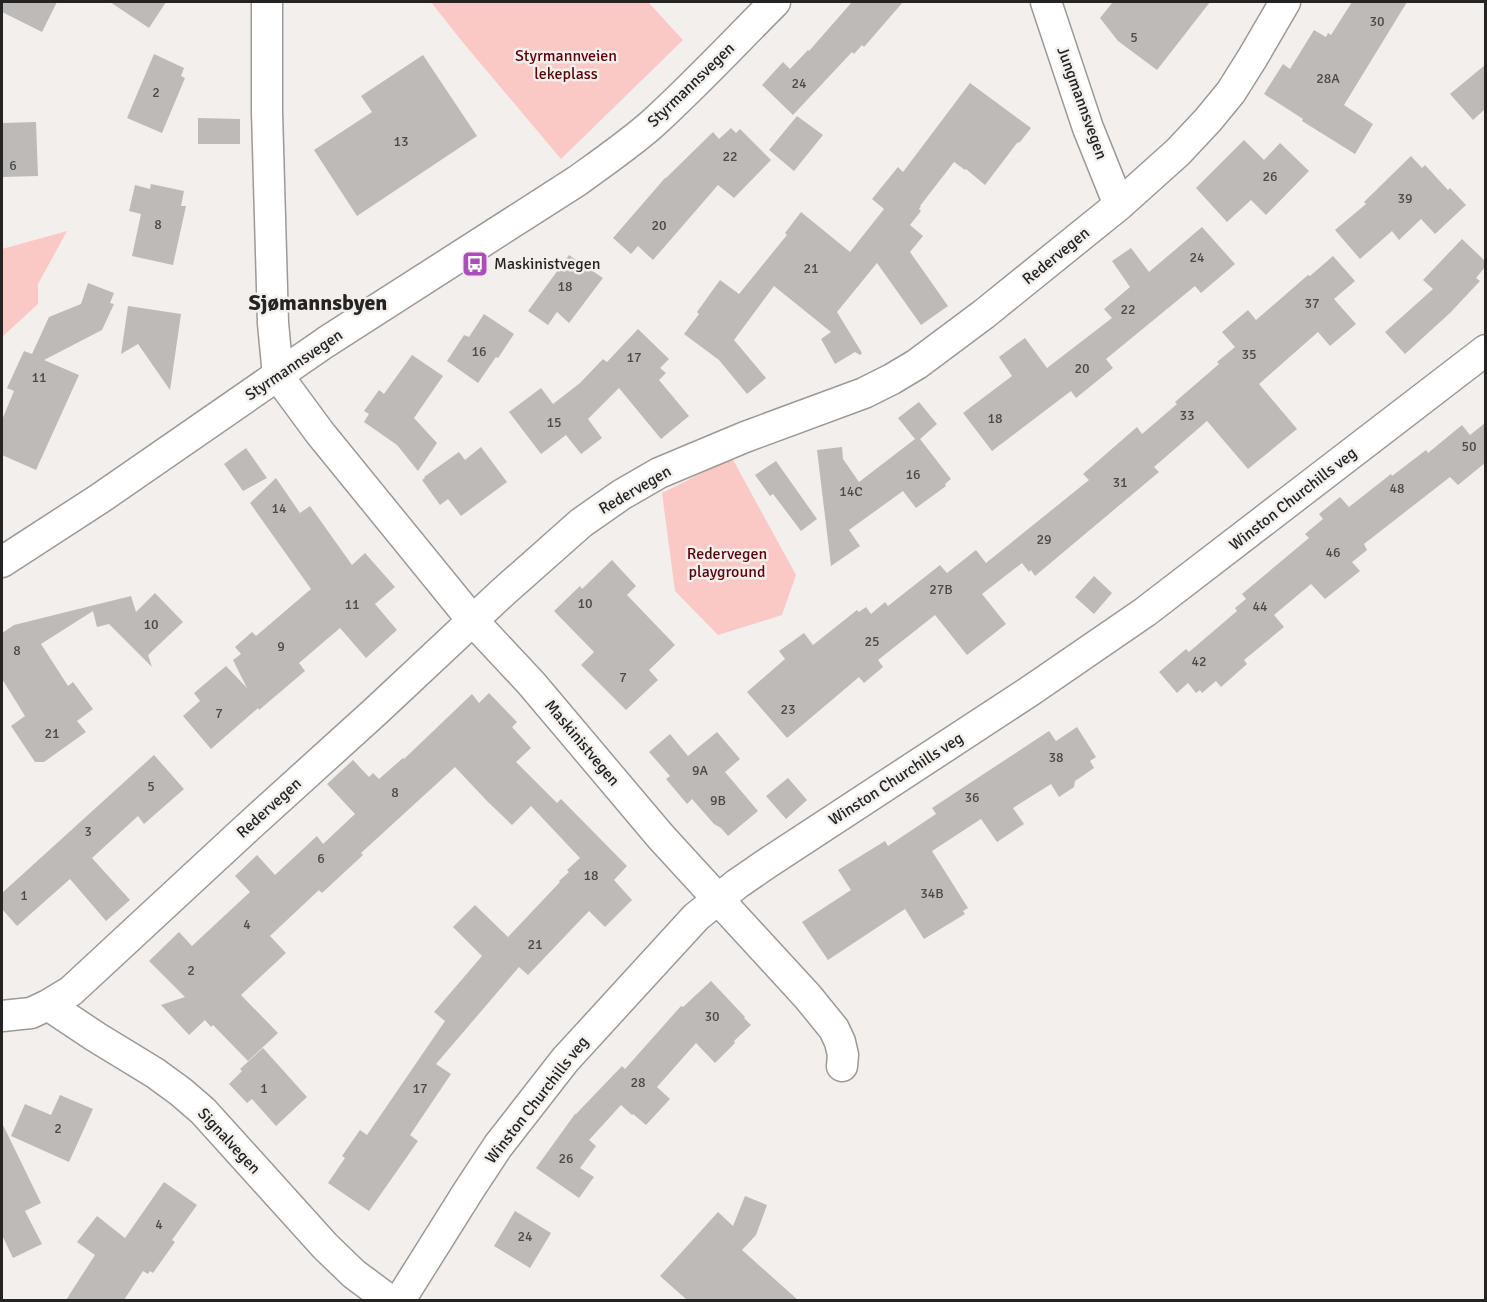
<svg xmlns="http://www.w3.org/2000/svg" width="1487" height="1302" viewBox="0 0 1487 1302" font-family="Signika,sans-serif">
	<style>
		.green { fill: #fac9c5 }
		.building { fill: #bebab8 }
		.lines { fill: none; stroke-linecap: round; stroke-linejoin: round }
		.minor-casing { stroke: #9c9996; stroke-width: 33 }
		.minor { stroke: #fff; stroke-width: 30 }
		.labels { text-anchor: middle; dominant-baseline: central; stroke-width: 5; stroke-linejoin: round; paint-order: stroke }
		.number-label { font-size: 14px; fill: #4b4a48 }
		.park-label { font-size: 16px; fill: #5c0009; stroke: #f3efec }
		.street-label { font-size: 16px; fill: #252423; stroke: #f3efec }
		.poi-label { font-size: 16px; fill: #252423; stroke: #f3efec; text-anchor: start }
		.district-label { font-size: 22px; font-weight: bold; fill: #252423; stroke: #f3efec }
	</style>
	<rect width="100%" height="100%" fill="#f3efec"/>
	<path class="green" d="M431,2h217l35,38 -122,119 -101,-120z
		M67,231l-29,53v20l-36,33v-88z
		M732,458l64,117 -14,40 -64,20 -43,-44 -13,-98z"/>
	<path class="building" d="M2,2h55l-15,30 -40,-20z
		M110,2h56l-17,26z
		M852,2h51l-39,45 -2,-2 -8,9 -2,-2 -59,63 -31,-30 21,-23 7,7 18,-19 1,1z
		M1113,2h97l-53,68 -39,-29 -18,-23z
		M1352,2h55l-63,103 29,19 -18,30 -53,-33 1,-2 -39,-25 19,-30 7,5 24,-39 12,7 2,-4 3,2z
		M154,54l30,14 -3,8 4,2 -23,55 -35,-15z
		M423,55l54,81 -120,80 -43,-66 58,-38 -11,-16z
		M1485,65v44l-12,11 -23,-26z
		M970,83l61,45 -11,14 -3,1 -32,42 -19,-16 -1,1 -11,-8 -34,44h1l-2,3 2,2 -11,14 13,11 -13,16 38,54 -27,19 -44,-62 -40,49 25,41 -2,2 -5,-3 -20,12 -14,-25 10,-7 -57,-46 -40,54 32,38 -19,16 -28,-34 -35,-26 15,-20 -2,-2 23,-32 19,14 48,-59 -2,-2 16,-21 49,40 34,-43 -12,-10 26,-32 5,5z
		M797,116l26,19 -29,36 -25,-21z
		M198,118l42,1v25h-42z
		M36,122l2,54 -36,1v-54z
		M731,128l5,5 4,-4 31,31 -37,38 -16,-13 -65,75 -15,-14 -7,8 -18,-16 52,-60h1l47,-46 6,7z
		M1244,140l20,20 16,-17 29,28 -43,44 -15,-15 -24,22 -31,-34z
		M1411,156l11,12 3,-3 23,25 2,-2 16,17 -31,29 -14,-15 -22,21 -7,-9 -32,28 -25,-29 31,-26 -2,-2z
		M151,184l33,7 -3,15h5l-13,59 -41,-9 9,-42 -12,-3 6,-26 15,4z
		M1202,227l33,37 -34,29 -6,-7 -89,73 7,9 -37,30 -5,-7 -79,60 -29,-38 49,-37 -13,-19 26,-19 22,30 65,-50 -8,-9 26,-22 -18,-26 19,-13 18,24z
		M1462,239l23,22v6l-9,11 4,3 -30,32 -45,41 -20,-22 48,-43 -10,-9z
		M569,255l34,23 -34,45 -12,-11 -9,13 -20,-14z
		M1333,256l22,25 -21,18 22,25 -26,22 -12,-14 -59,52 38,45 -49,40 -41,-48 -53,46 5,5 -124,104 -4,-6 -2,2 -7,-9 -40,31 24,30 -39,31 -32,-40 -57,45 5,7 -19,16 -5,-6 -72,61 -40,-46 38,-33 -6,-8 25,-18 9,12 44,-35 2,2 7,-5 5,7 14,-12 3,4 52,-41 7,8 29,-23 10,13 103,-83 -6,-6 54,-47 5,7 35,-30 -2,-2 44,-38 -2,-2 18,-15 -13,-15 26,-22 8,10 52,-45 2,1z
		M88,283l26,10 -4,10 4,1 -12,26 -58,30 35,15 -43,95 -34,-15v-35l12,-29 -7,-3 17,-37 8,3 17,-37 32,-13z
		M128,306l53,8 -11,76 -32,-46 -17,10z
		M484,314l30,20 -16,24 -2,-1 -18,26 -31,-22 17,-26 5,2z
		M638,329l31,30 -9,9 6,5 -7,7 30,36 -28,23 -42,-51 -31,31 14,19 -21,16 -15,-19 -25,19 -32,-42 32,-24 12,16 27,-21 23,-24 4,3z
		M412,355l31,21 -29,42 23,25 -19,28 -21,-26 -33,-23 5,-8 -5,-3 15,-21 5,4z
		M919,402l18,22 -17,15 31,40 -6,5 1,2 -30,22 -13,-17 -54,39 11,16 -29,20 -14,-116 25,-3 1,12 16,23 56,-43 -17,-21z
		M1485,423v40l-27,22 -8,-8 -86,67 3,6 -15,12 8,9 -35,28 -14,-15 -37,31 10,12 -40,33 3,4 -26,23 -5,-6 -14,12 -2,-3 -4,3 -8,-10 -11,10 -18,-21 27,-23 3,3 48,-41 -2,-3 11,-9 -4,-5 67,-56 -4,-4 18,-15 -4,-5 21,-17 9,10 42,-33 1,2 34,-26 2,3 34,-28 8,10z
		M481,447l26,35 -46,34 -13,-17 -8,6 -18,-25 3,-2 -1,-1 35,-25 6,8z
		M246,448l21,30 -24,13 -19,-27z
		M776,461l41,58 -16,12 -28,-37 -3,2 -15,-21z
		M276,478l24,35 10,-7 42,59 13,-12 30,34 -20,17 22,26 -31,28 -26,-30 -41,35 6,8 -46,39 -1,-2 -47,41 -28,-33 17,-15 -6,-8 32,-27 21,22 -14,-28 8,-6 -6,-7 17,-15 4,4 55,-47 -61,-86z
		M612,560l24,26 -9,9 48,50 -26,25 9,10 -32,30 -45,-45 13,-13 -40,-41 26,-25 2,3z
		M1094,576l18,17 -18,21 -19,-17z
		M155,593l28,29 -35,33 4,12 -43,-43 -12,3 -4,-16 -52,33 27,42 5,-4 20,27 -16,12 9,11 -42,30h-9l-24,-36 14,-10 -23,-37v-46l12,-8 117,-29 5,16z
		M489,693l28,29 -5,5 19,21 -15,14 41,41 4,-4 66,67 -13,14 18,20 -27,27 -16,-16 -61,64 -9,-8 -83,97 15,10 -41,61 8,6 -49,70 -41,-28 17,-25 -3,-2 18,-26 7,5 78,-114 -11,-9 48,-56 -29,-29 22,-22 33,32 52,-55 -1,-1 10,-9 -2,-2 13,-12 -49,-52 -19,19 -24,-23 -33,-35 -94,86 2,2 -41,38 -3,-3 -49,46 16,17 -45,42 37,38 -30,28 -35,-36 -2,2 -6,-7 -16,15 -28,-30 24,-8 -36,-36 30,-29 13,14 58,-54 -15,-16 22,-21 18,20 42,-39 6,8 32,-30 -28,-30 26,-24 16,17 4,-4 6,6 24,-21 1,1 68,-65 7,9z
		M1077,727l19,30 -6,4 4,7 -19,13 -1,6 -15,10 -8,-13 -38,24 11,16 -27,18 -16,-23 -49,32 36,57 -5,3 2,3 -41,25 -19,-30 -77,51 -26,-38 49,-32 -13,-20 47,-29 3,5 48,-32 -4,-6 117,-77 7,10z
		M717,732l23,27 -15,13 33,39 -30,25 -7,-8 -7,-4 -22,-25 -5,5 -21,-25 4,-3 -21,-24 21,-18 18,22z
		M154,755l30,34 -40,35 -6,-8 -46,42 38,42 -24,21 -36,-42 -53,47 -15,-17v-16z
		M788,778l19,22 -21,19 -20,-23z
		M711,981l34,36 -1,1 7,7 -17,16 1,2 -20,20 -19,-20 -39,44 13,12 -24,26 -13,-11 -1,1 -11,-10 -32,35 7,6 -16,22 14,9 -15,21 -43,-30 39,-54h1l46,-48 3,3 56,-63 2,1z
		M263,1048l44,49 -31,29 -24,-27 -5,4 -18,-19 13,-13 -2,-2z
		M60,1095l33,14 -24,53 -58,-26 14,-32 26,11z
		M2,1123l39,80 -16,8 17,33 -29,14 -11,-23z
		M164,1182l33,23 -25,35 3,2 -22,31 -3,-2 -2,3 -5,-3 -19,29h-58l29,-45 -18,-13 20,-26 28,22z
		M745,1196l22,9 -11,30 -14,15 56,50h-111l-27,-24 58,-64 15,14z
		M515,1211l36,22 -21,35 -36,-22z"/>
	<g class="lines">
		<g class="minor-casing">
			<path id="minor" d="M267,2v110l6,211 5,53 42,57 153,188 58,62 130,154 147,160 26,32 6,13 3,13 -1,11
				M1046,2l42,126 31,77
				M2,562l97,-63 227,-157 251,-161c25,-18 51,-36 74,-56 43,-39 83,-82 124,-123
				M48,1005l48,32 59,36 26,19 22,19 122,135 29,28 35,26
				M2,1016l29,-3 17,-8 23,-14 177,-164 128,-116 126,-118 79,-70 40,-28 38,-22 86,-36 119,-44 28,-14 25,-15 67,-50 135,-109 59,-53 30,-32 23,-28 22,-35 32,-55
				M400,1300l69,-110 29,-44 67,-86 131,-143 41,-33 29,-20 264,-173 115,-79 341,-262"/>
		</g>
		<use href="#minor" class="minor"/>
	</g>
	<defs>
		<g id="bus-square" transform="scale(1.35)"><rect x="-9" y="-9" width="18" height="18" rx="4" fill="#aa4eb9" stroke="#f3efec"/><path d="M-5-6H5V4H4V6H2V4H-2V6H-4V4H-5ZM-3.5-4V0h7V-4ZM-3.5 1.2v1.5H-2V1.2ZM2 1.2v1.5H3.5V1.2Z" fill="#fff"/></g>
	</defs>
	<g fill-rule="evenodd">
		<use href="#bus-square" x="475" y="264"/>
	</g>
	<g class="labels">
		<g class="number-label">
			<text x="1377" y="21">30</text>
			<text x="1134" y="37">5</text>
			<text x="1328" y="78">28A</text>
			<text x="799" y="83">24</text>
			<text x="156" y="92">2</text>
			<text x="401" y="141">13</text>
			<text x="730" y="156">22</text>
			<text x="13" y="165">6</text>
			<text x="1270" y="176">26</text>
			<text x="1405" y="198">39</text>
			<text x="158" y="224">8</text>
			<text x="659" y="225">20</text>
			<text x="1197" y="257">24</text>
			<text x="811" y="268">21</text>
			<text x="565" y="286">18</text>
			<text x="1312" y="303">37</text>
			<text x="1128" y="309">22</text>
			<text x="479" y="351">16</text>
			<text x="1249" y="354">35</text>
			<text x="634" y="357">17</text>
			<text x="1082" y="368">20</text>
			<text x="39" y="377">11</text>
			<text x="1187" y="415">33</text>
			<text x="995" y="418">18</text>
			<text x="554" y="422">15</text>
			<text x="1469" y="446">50</text>
			<text x="913" y="474">16</text>
			<text x="1120" y="482">31</text>
			<text x="1397" y="488">48</text>
			<text x="851" y="491">14C</text>
			<text x="279" y="508">14</text>
			<text x="1044" y="539">29</text>
			<text x="1333" y="552">46</text>
			<text x="941" y="589">27B</text>
			<text x="585" y="603">10</text>
			<text x="352" y="604">11</text>
			<text x="1260" y="606">44</text>
			<text x="151" y="624">10</text>
			<text x="872" y="641">25</text>
			<text x="281" y="646">9</text>
			<text x="17" y="650">8</text>
			<text x="1199" y="661">42</text>
			<text x="623" y="677">7</text>
			<text x="788" y="709">23</text>
			<text x="219" y="713">7</text>
			<text x="52" y="733">21</text>
			<text x="1056" y="757">38</text>
			<text x="700" y="770">9A</text>
			<text x="151" y="786">5</text>
			<text x="395" y="792">8</text>
			<text x="972" y="797">36</text>
			<text x="718" y="800">9B</text>
			<text x="88" y="831">3</text>
			<text x="321" y="858">6</text>
			<text x="591" y="875">18</text>
			<text x="932" y="893">34B</text>
			<text x="24" y="895">1</text>
			<text x="247" y="924">4</text>
			<text x="535" y="944">21</text>
			<text x="191" y="970">2</text>
			<text x="712" y="1016">30</text>
			<text x="638" y="1082">28</text>
			<text x="264" y="1088">1</text>
			<text x="420" y="1088">17</text>
			<text x="58" y="1128">2</text>
			<text x="566" y="1158">26</text>
			<text x="159" y="1224">4</text>
			<text x="525" y="1236">24</text>
		</g>
		<g class="park-label">
			<text x="566" y="56">Styrmannveien<tspan x="566" dy="18">lekeplass</tspan></text>
			<text x="727" y="554">Redervegen<tspan x="727" dy="18">playground</tspan></text>
		</g>
		<g class="street-label">
			<text transform="translate(691 85) rotate(-44)">Styrmannsvegen</text>
			<text transform="translate(1082 103) rotate(70)">Jungmannsvegen</text>
			<text transform="translate(1056 256) rotate(-39)">Redervegen</text>
			<text transform="translate(294 365) rotate(-34)">Styrmannsvegen</text>
			<text transform="translate(635 490) rotate(-30)">Redervegen</text>
			<text transform="translate(1293 499) rotate(-38)">Winston Churchills veg</text>
			<text transform="translate(582 743) rotate(50)">Maskinistvegen</text>
			<text transform="translate(896 779) rotate(-33)">Winston Churchills veg</text>
			<text transform="translate(269 808) rotate(-42)">Redervegen</text>
			<text transform="translate(537 1100) rotate(-52)">Winston Churchills veg</text>
			<text transform="translate(229 1141) rotate(47)">Signalvegen</text>
		</g>
		<g class="poi-label">
			<text x="494" y="264">Maskinistvegen</text>
		</g>
		<g class="district-label">
			<text x="318" y="302">Sjømannsbyen</text>
		</g>
	</g>
	<rect width="1487" height="1302" fill="none" stroke="#252423" stroke-width="6"/>
</svg>
